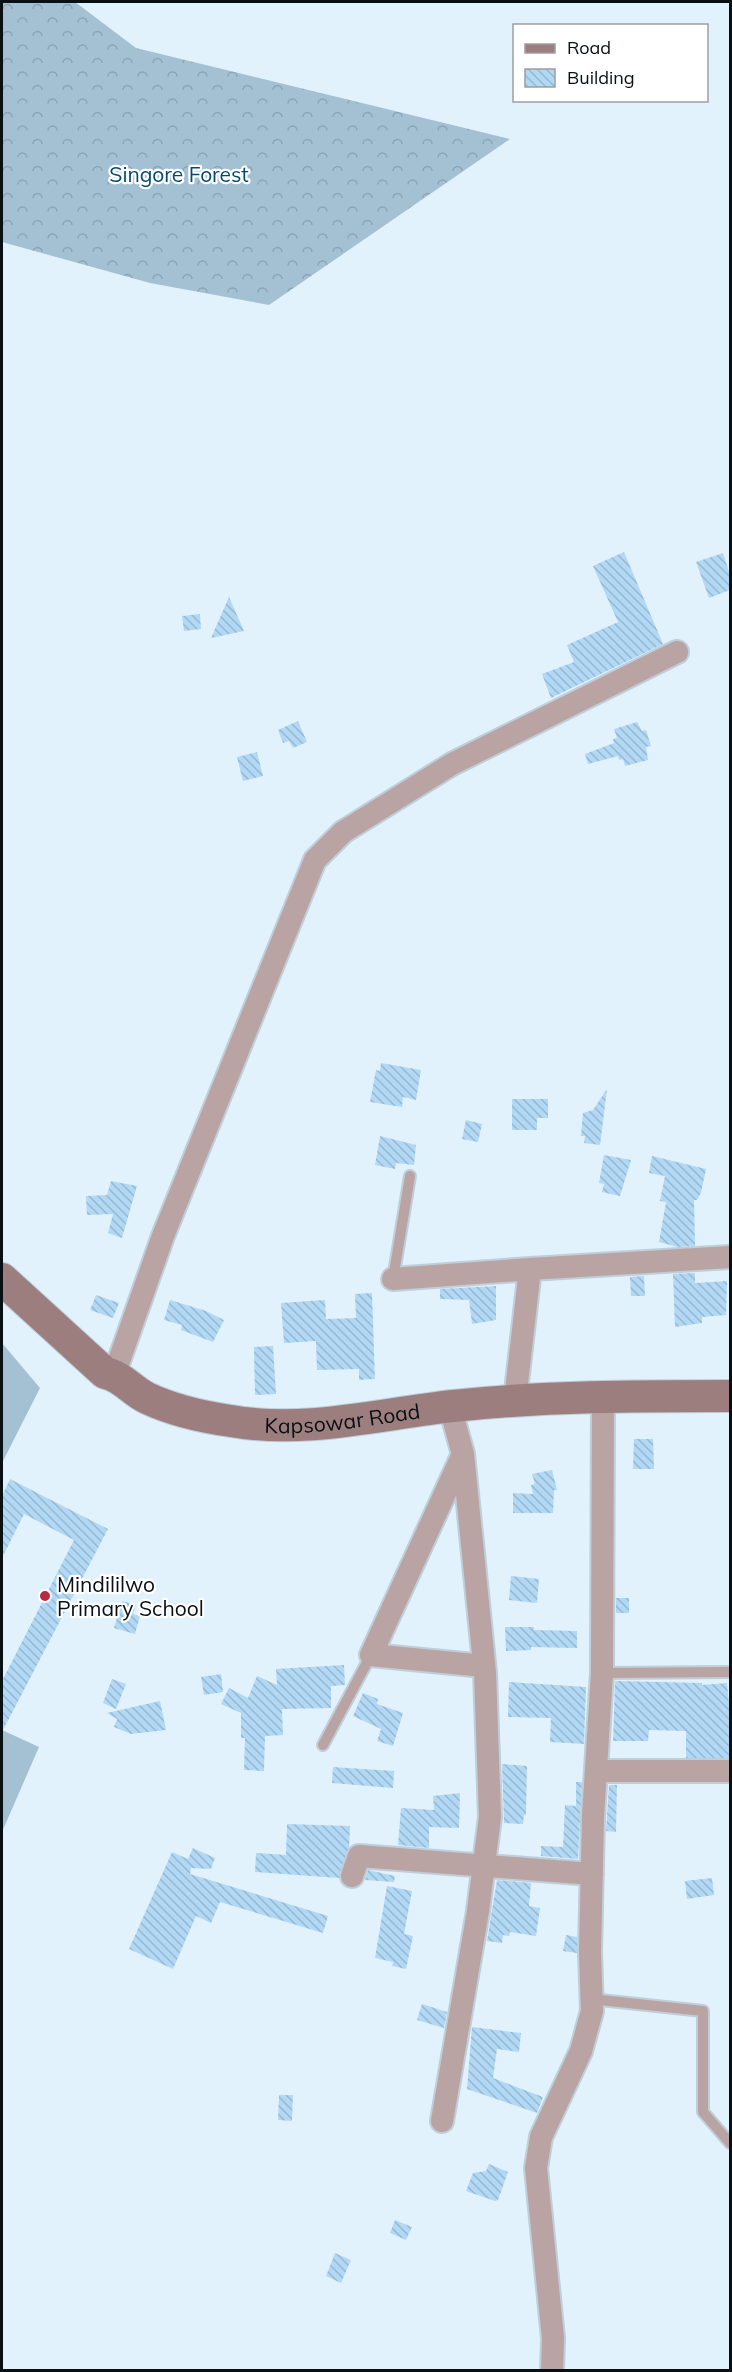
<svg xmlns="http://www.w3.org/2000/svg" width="732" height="2372" viewBox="0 0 732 2372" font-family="Mulish,sans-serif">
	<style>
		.forest { fill: url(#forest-crowns) }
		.garden { fill: #a4c0d3 }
		.building { fill: url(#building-back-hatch) }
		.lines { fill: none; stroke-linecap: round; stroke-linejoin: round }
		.service-casing { stroke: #bfced8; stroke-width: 14 }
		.minor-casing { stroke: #bfced8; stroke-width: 26 }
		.secondary-casing { stroke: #bfced8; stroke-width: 34 }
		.service { stroke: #b9a3a3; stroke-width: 10 }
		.minor { stroke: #b9a3a3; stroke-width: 22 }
		.secondary { stroke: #9d7e7f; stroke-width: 32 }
		.poi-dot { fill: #ba2942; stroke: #fff; stroke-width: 2 }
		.labels { text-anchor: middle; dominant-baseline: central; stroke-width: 4.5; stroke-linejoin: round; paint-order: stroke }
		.park-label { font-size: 21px; fill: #044a6e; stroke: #fff }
		.street-label { font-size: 21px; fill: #091014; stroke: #fff }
		.poi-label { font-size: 21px; fill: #091014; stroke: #fff; text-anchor: start }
	</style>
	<defs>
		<pattern id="forest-crowns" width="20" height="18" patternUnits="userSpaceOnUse" patternTransform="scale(1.5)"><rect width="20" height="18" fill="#a4c0d3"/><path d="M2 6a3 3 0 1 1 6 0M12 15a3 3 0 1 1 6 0" fill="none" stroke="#8ca4b4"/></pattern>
		<pattern id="building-back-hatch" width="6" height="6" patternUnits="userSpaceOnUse" patternTransform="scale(1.5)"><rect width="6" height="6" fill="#b1d8f4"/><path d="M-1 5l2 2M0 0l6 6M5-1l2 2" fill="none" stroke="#97b8d0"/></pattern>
	</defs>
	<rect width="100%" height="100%" fill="#e2f2fd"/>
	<path class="forest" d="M2,2h73l61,46 374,91 -241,166 -119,-22 -148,-41z"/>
	<path class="garden" d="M2,1343l38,45 -38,75z
		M2,1730l37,17 -37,85z"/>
	<path class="building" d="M624,552l39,92 -112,54 -9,-24 32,-12 -7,-17 51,-23 -25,-56z
		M723,553l7,22v15l-21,8 -13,-36z
		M229,597l15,34 -33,7z
		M200,614l1,15 -17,2 -2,-15z
		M298,721l9,21 -14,6 -4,-7 -6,2 -5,-13z
		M637,722l5,9 4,-1 5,16 -5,1 2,13 -23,6 -2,-7 -4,1 -1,-4 -30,8 -3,-10 29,-11 -1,-4 4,-1 -3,-9z
		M257,752l6,24 -20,5 -6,-24z
		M381,1063l40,7 -5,30 -13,-3 -1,10 -32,-5 6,-32 4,1z
		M607,1089l-7,56 -16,-2 1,-7h-4l2,-23 10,-3z
		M512,1099h36v19h-11v12h-25z
		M466,1120l16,4 -4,18 -16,-3z
		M380,1136l36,9 -2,20 -18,-2 -1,6 -20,-4z
		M604,1155l27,5 -11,36 -18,-4 2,-8 -5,-1z
		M652,1156l54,13 -5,24 -4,7h-3l1,46 -17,1 -19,-5 7,-40 -6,-1 5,-25 -16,-3z
		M111,1181l26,5 -15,52 -14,-5 5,-19 -26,1 -1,-19 21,-1z
		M695,1273v10l32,-2 -1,34 -24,2v6l-27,4 -2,-53z
		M644,1276l1,20h-14l-1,-19z
		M496,1286v34l-24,4 -3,-24 -29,-1v-10z
		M372,1293l3,86 -16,1v-11l-42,1 -1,-29 -32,2 -3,-40 44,-3 1,19 30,-1 -1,-24z
		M96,1295l23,8 -6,15 -23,-8z
		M170,1300l36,11 18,9 -11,22 -32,-12 1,-5 -18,-5z
		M273,1346l3,48 -21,1 -1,-48z
		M634,1439h19l1,30h-21z
		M552,1470l5,20h-3l-1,23h-40v-20l20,1 -2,-9 4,-1 -3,-10z
		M10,1479l98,50 -106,203v-51l72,-141 -50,-26 -22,44v-62z
		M511,1576l28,3 -2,24 -28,-3z
		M616,1598h13v15h-13z
		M122,1601l14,4 -3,9 7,2 -5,18 -21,-6z
		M505,1627h29v3l43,1v17l-46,-1v3l-25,1z
		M344,1665l1,20 -14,1v22l-49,1 1,26 -18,1 -1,35 -20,-1 1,-32h-4v-25l-20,-9 8,-16 19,10 9,-22 20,9 -1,-16z
		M221,1674l2,18 -19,3 -3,-18z
		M112,1679l14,5 -10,25 -13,-6z
		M615,1681l87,2v2l25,-2 3,32v43h-44v-27l-37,-1 -1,11h-35z
		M509,1682l77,5 -2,57 -34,-2 1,-24 -43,-1z
		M363,1693l15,6 -1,5 26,9 -10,33 -16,-5 4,-12 -28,-13z
		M160,1701l6,29 -35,4 -17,-7 3,-8 -10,-6z
		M502,1764l25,2 -1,49h-2l-1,9 -19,-1z
		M333,1767l61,4 -1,17 -61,-5z
		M576,1782h6l-4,77 -37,-3v-10l22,1 2,-42 11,1z
		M609,1785h8l-1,47 -10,-1z
		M460,1793l-1,35 -30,-1v21l-31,-3 3,-37 33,2 -1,-14z
		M287,1824l63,2 -1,22 -10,30 -84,-6 1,-19 30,2z
		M193,1848l22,10 -4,11 -20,-1 -1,6 138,42 -5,17 -103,-31 -9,21 -15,-7 -23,53 -44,-20 43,-97 16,7z
		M368,1870l27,6 -1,6 -29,-2z
		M712,1878l2,17 -27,4 -2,-18z
		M497,1880l34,3 -2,23 11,2 -4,28 -26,-4 -1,4 -6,-1 -1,8 -15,-2z
		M387,1886l25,5 -8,43 9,2 -7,33 -14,-3 1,-4 -18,-4z
		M566,1935l11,2v16l-14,-2z
		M422,2004l25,8 -3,16 -27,-8z
		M472,2027l49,6 -2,19 -22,-3 -4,29 50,19 -6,16 -70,-24z
		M279,2095h14l-1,26 -14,-1z
		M489,2164l19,8 -10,28 -3,1 -29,-10 7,-18 13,-2z
		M395,2220l17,7 -6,13 -16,-7z
		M335,2253l16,7 -10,23 -15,-7z"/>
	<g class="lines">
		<g class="service-casing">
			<path id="service" d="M393,1279l17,-103
				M602,1673l128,-1
				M323,1745l48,-90
				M591,1999l112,12v101l27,31"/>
		</g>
		<g class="minor-casing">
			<path id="minor" d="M393,1279l137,-10
				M114,1375l49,-139 152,-376 28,-28 109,-68 225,-112
				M515,1400l15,-131 200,-12
				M463,1454l-92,201 113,11
				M597,1771h133
				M352,1876l7,-20 233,18
				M442,2121l36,-210 12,-94 -5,-144 -22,-219 -13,-47
				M552,2370l1,-32 -17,-170 5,-31 40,-86 11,-40 -2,-59 3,-135 9,-144 1,-277"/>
		</g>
		<g class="secondary-casing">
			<g id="secondary">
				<path id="s1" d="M2,1279l103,94c17,3 27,18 42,25 25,12 56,19 84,23 74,13 148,-7 222,-15 92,-10 185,-10 277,-10"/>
			</g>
		</g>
		<use href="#service" class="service"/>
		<use href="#minor" class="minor"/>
		<use href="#secondary" class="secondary"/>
	</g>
	<circle class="poi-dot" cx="45" cy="1596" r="6"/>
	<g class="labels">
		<g class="park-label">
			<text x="179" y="174">Singore Forest</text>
		</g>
		<g class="street-label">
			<text stroke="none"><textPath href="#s1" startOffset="388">Kapsowar Road</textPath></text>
		</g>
		<g class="poi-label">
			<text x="57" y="1584">Mindililwo<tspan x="57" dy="24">Primary School</tspan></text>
		</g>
	</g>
	<rect width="732" height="2372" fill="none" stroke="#091014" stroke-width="6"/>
	<rect x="513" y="24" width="195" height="78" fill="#ffffff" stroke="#9d9fa1" stroke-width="1.5"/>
	<rect x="525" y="44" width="30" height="9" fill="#9d7e7f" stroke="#9d9fa1" stroke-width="1.5"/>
	<text x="567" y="54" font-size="18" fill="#091014">Road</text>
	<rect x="525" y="69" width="30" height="18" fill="url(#building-back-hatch)" stroke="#9d9fa1" stroke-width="1.5"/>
	<text x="567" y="84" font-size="18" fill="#091014">Building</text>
</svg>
